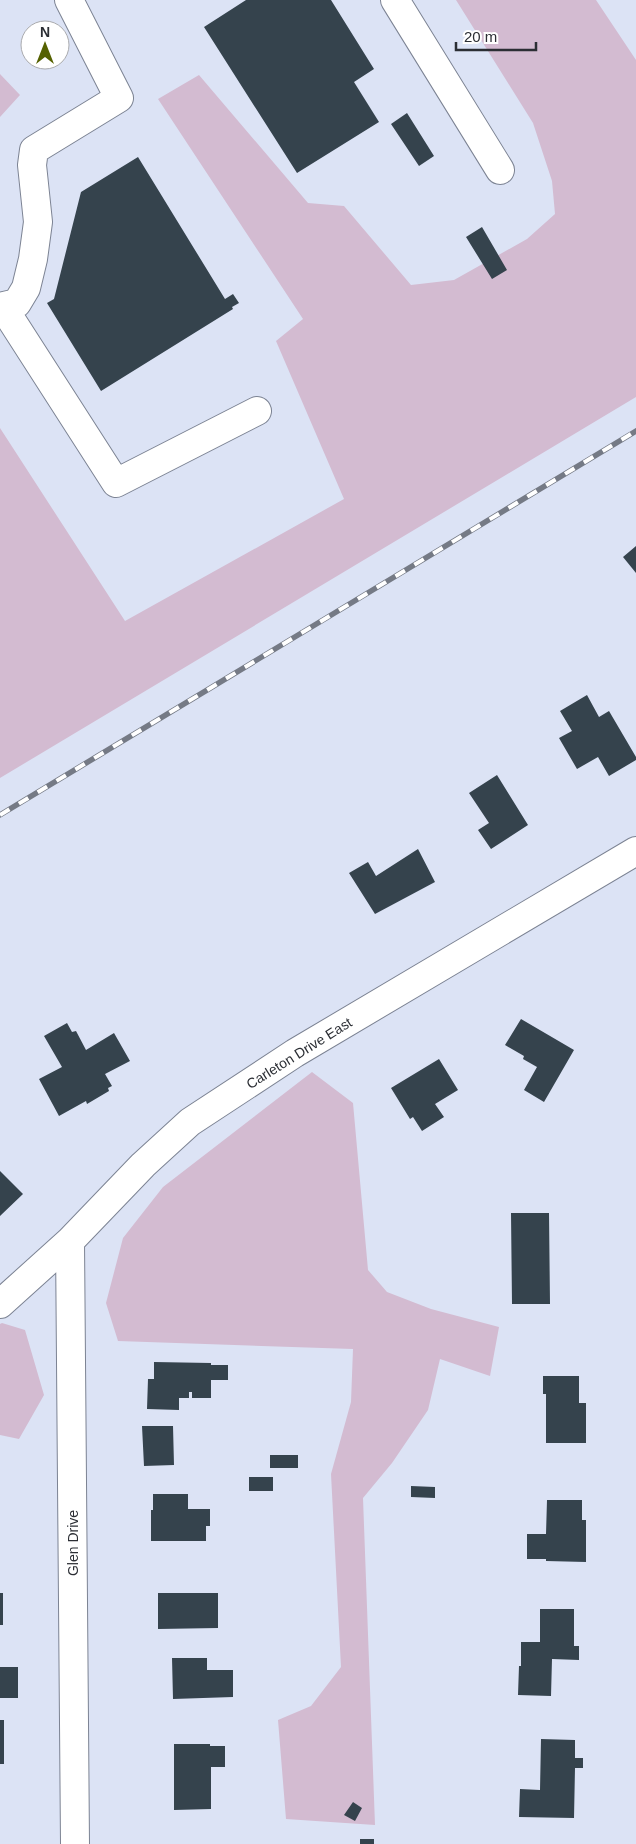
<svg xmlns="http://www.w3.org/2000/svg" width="636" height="1844" viewBox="0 0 636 1844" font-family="Helvetica,sans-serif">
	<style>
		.green { fill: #d3bbd1 }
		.building { fill: #35434d }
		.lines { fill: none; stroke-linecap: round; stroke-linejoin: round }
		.minor-casing { stroke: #7c8393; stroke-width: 30 }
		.minor { stroke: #fff; stroke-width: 28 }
		.rail-casing { stroke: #757a85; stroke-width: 5.5 }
		.rail { stroke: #fff; stroke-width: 4; stroke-dasharray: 11; stroke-linecap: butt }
		.labels { text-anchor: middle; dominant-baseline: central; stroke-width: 5; stroke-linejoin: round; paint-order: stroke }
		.street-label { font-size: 14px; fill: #2b2e34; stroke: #fff }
	</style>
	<rect width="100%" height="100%" fill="#dce3f5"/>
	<path class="green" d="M456,0h140l40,60v337l-636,381v-350l125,193 219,-122 -68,-158 27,-22 -145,-220 41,-24 109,128 36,3 67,79 43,-5 73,-41 28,-25 -3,-33 -19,-58z
		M0,74l20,21 -20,22z
		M312,1072l41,31 15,167 19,22 44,17 68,18 -9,49 -50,-17 -12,51 -36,53 -29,35 12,327 -89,-6 -8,-99 33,-14 30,-39 -10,-193 20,-72 2,-53 -235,-8 -12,-38 17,-65 40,-51z
		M2,1323l23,7 19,65 -25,44 -19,-4v-111z"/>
	<path class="building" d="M246,0h85l43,69 -20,13 25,40 -82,51 -93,-146z
		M407,113l27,43 -15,10 -28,-42z
		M138,157l87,142 8,-5 6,9 -7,4 1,2 -132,82 -54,-88 7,-4 27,-107z
		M482,227l25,43 -15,9 -26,-42z
		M636,546v27l-13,-16z
		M587,695l12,22 10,-6 27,46v3l-27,16 -11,-19 -21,12 -18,-31 13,-7 -12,-20z
		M497,775l31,50 -37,24 -13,-19 11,-7 -20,-30z
		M418,849l17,33 -60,32 -26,-41 19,-11 8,14z
		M521,1019l53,31 -30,52 -20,-12 13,-23 -14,-8 1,-3 -19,-11z
		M67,1023l5,9 4,-1 10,19 28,-17 16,28 -25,13 7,12 -4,2 1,3 -22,13 -1,-3 -27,15 -20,-37 23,-12 -18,-31z
		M439,1059l19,31 -23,14 9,13 -22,14 -9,-14 -3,2 -19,-31z
		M0,1171l23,23 -23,22z
		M511,1213h38l1,91h-38z
		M154,1362l57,1v2h17v15h-17v18h-19v-6h-3v6h-10v12l-32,-1 1,-30h6z
		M543,1376h36v27h7v40h-40v-49h-3z
		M142,1426h31l1,39 -30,1z
		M270,1455h28v13h-28z
		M249,1477h24v14h-24z
		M411,1486l24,1v11l-24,-1z
		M153,1494h35v15h22v17h-4v15h-55v-31h2z
		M547,1500h35v20h4v42l-40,-1v-2h-19v-25h19z
		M0,1593h3v32h-3z
		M158,1593h60v35l-60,1z
		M540,1609h34v37h5v14l-27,-1 -1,37 -33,-1 1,-29h2v-24h19z
		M172,1658h35v12h26v27l-60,2z
		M0,1667h18v31h-18z
		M0,1720h4v44h-4z
		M541,1739l34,1v18h8v10h-8l-1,50 -55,-1 1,-28 20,1z
		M174,1744h36v2h15v21h-14v42l-37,1z
		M353,1802l9,6 -7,13 -11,-6z
		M360,1839h14v5h-14z"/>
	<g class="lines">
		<g class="minor-casing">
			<path id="minor" d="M395,0l105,170
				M0,307l17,-4 9,-15 7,-29 5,-37 -6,-57 2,-15 85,-52 -50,-98
				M3,307l113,176 141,-72
				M70,1241l5,603
				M0,1304l70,-63 73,-76 47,-43 105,-69 341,-202"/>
		</g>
		<use href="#minor" class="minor"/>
		<g class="rail-casing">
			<path id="rail" d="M0,815l636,-384"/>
		</g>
		<use href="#rail" class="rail"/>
	</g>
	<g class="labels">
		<g class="street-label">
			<text transform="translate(299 1053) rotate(-32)">Carleton Drive East</text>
			<text transform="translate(73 1543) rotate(-90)">Glen Drive</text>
		</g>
	</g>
	<g transform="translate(45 45)"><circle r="24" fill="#ffffff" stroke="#aaabae"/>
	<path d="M0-4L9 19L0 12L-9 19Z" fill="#556101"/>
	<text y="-8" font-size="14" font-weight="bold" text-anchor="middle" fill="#2b2e34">N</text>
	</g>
	<path d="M456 42v8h80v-8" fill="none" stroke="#2b2e34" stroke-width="2.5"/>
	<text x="464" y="42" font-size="15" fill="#2b2e34" stroke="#ffffff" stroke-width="4" paint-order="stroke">20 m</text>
</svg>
